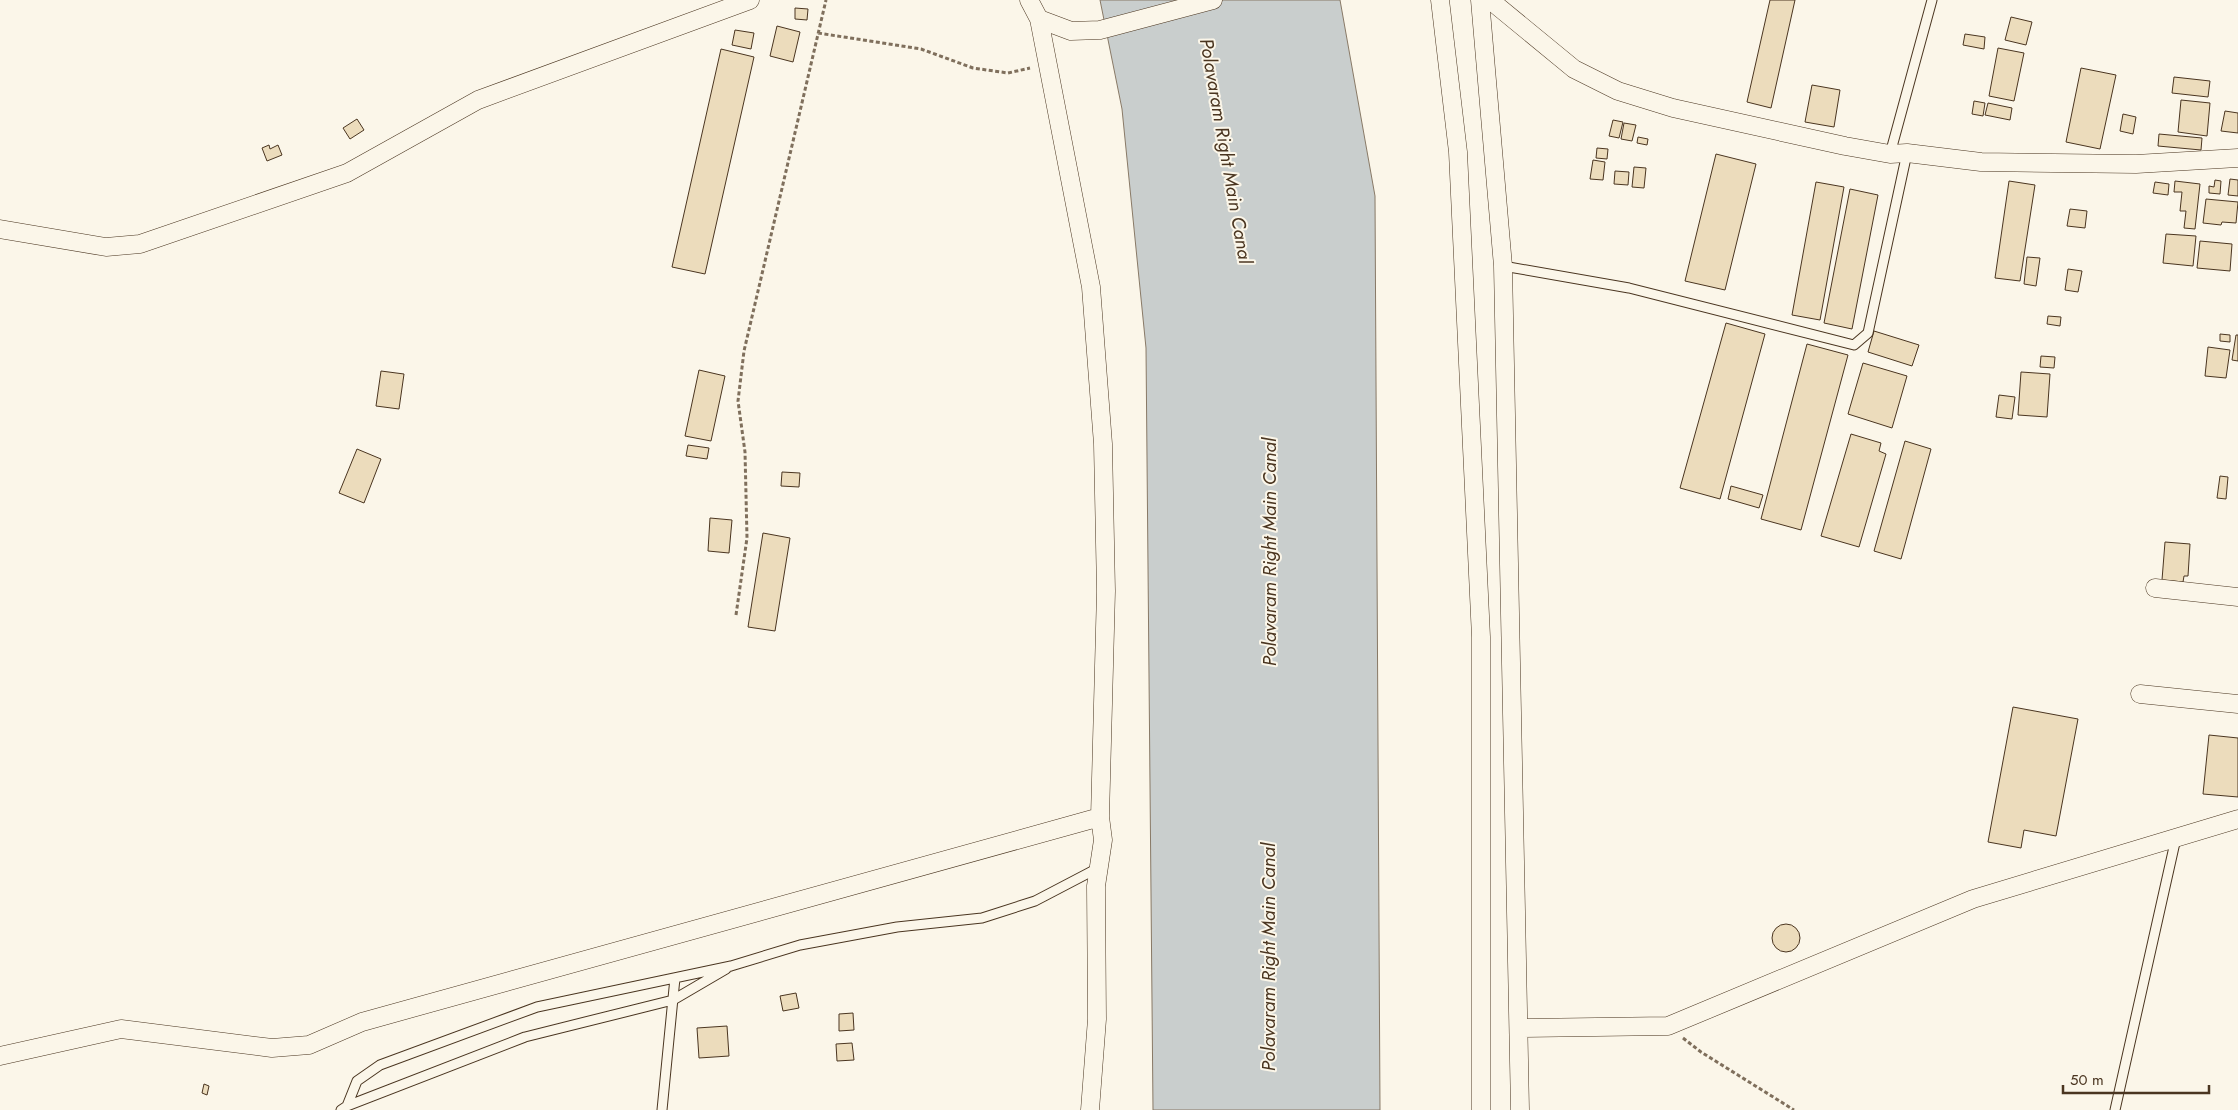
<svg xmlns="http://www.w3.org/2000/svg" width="2238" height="1110" viewBox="0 0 2238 1110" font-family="Jost,sans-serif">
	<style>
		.water { fill: #c9cecd; stroke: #887966 }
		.building { fill: #ecdcbc; stroke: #4a3520 }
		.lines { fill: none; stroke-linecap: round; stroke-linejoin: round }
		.service-casing { stroke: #4a3520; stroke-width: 11 }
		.minor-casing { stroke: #4a3520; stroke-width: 19 }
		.path { stroke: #7f6f5c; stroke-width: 3; stroke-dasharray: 4 2.5; stroke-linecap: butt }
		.service { stroke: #fbf6e9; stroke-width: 9 }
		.minor { stroke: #fbf6e9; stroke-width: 18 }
		.labels { text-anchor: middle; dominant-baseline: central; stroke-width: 4; stroke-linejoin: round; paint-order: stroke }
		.water-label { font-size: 19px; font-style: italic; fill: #4a3520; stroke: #fbf6e9 }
	</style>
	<rect width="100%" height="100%" fill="#fbf6e9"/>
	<path class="water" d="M1100,0h240l35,196 5,914h-227l-7,-762 -24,-239z"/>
	<path class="building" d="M1770,0h25l-24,108 -24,-6z
		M795,8l13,1 -1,11 -12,-1z
		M2011,17l21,5 -6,23 -21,-5z
		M777,26l23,6 -7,30 -23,-6z
		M735,30l19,3 -3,16 -19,-4z
		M1965,34l20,3 -1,12 -21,-4z
		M1998,48l26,5 -10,48 -25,-5z
		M721,49l33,8 -49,217 -33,-7z
		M2081,68l35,7 -16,74 -34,-7z
		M2174,77l36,4 -2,16 -36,-4z
		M1812,85l28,5 -6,37 -29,-5z
		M2181,100l29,3 -3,33 -29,-4z
		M1974,101l11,2 -2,13 -11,-2z
		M1988,103l24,5 -2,12 -25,-5z
		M2225,111l13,2v20l-17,-2z
		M2123,114l13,3 -3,17 -13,-3z
		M357,119l7,11 -14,9 -7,-11z
		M1613,120l10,2 -4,16 -10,-2z
		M1624,123l12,2 -4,16 -11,-2z
		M2159,134l43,4 -1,12 -43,-4z
		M1638,137l10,2 -1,6 -10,-2z
		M269,145l1,4 8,-4 4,10 -15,6 -5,-13z
		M1597,148l11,1 -1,10 -11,-1z
		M1716,154l40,10 -31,126 -40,-9z
		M1593,160l12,2 -2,18 -13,-1z
		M1634,167l12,1 -2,20 -12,-1z
		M1615,171l14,1 -1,13 -14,-1z
		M2230,179l8,1v16l-10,-1z
		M2215,180l6,1 -1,13 -11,-1v-7l5,1z
		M2009,181l26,4 -15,96 -25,-3z
		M2175,181l25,3 -5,45 -11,-1 2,-17h-6l2,-19h-8z
		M1816,182l28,5 -24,133 -28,-5z
		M2155,182l14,2 -1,11 -15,-2z
		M1850,189l28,6 -26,134 -28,-6z
		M2206,199l32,3 -2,21 -14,-1 -1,3 -18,-2z
		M2070,209l17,2 -2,17 -18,-2z
		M2166,234l30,2 -3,30 -30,-3z
		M2200,241l32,3 -2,27 -33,-3z
		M2027,257l13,1 -4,28 -12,-2z
		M2068,269l14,2 -4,21 -13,-2z
		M2048,316l13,1 -1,9 -13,-2z
		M1726,323l39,11 -45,165 -40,-11z
		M1874,331l45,14 -7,21 -44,-14z
		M2220,334l10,1v7l-10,-1z
		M2236,335h2v26l-6,-1z
		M1807,344l41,11 -47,175 -40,-11z
		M2208,347l22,3 -4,28 -21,-2z
		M2041,356l14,1 -1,11 -14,-1z
		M1863,363l44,13 -15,52 -44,-14z
		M699,370l26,6 -14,65 -26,-5z
		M381,371l23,3 -5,35 -23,-3z
		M2021,372l29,2 -3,43 -29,-2z
		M1999,395l16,2 -3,22 -16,-2z
		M1851,434l30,9 -2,8 7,3 -27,93 -38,-11z
		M1905,441l26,8 -30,110 -27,-8z
		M688,445l21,3 -2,11 -21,-3z
		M357,449l24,10 -17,44 -25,-10z
		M782,472l18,1 -1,14 -18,-1z
		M2220,476l8,1 -2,22 -9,-1z
		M1731,486l32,9 -4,13 -31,-9z
		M710,518l22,2 -3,33 -21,-2z
		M763,533l27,5 -15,93 -27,-4z
		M2165,542l25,2 -2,32h-4l-1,6 -21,-2z
		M2013,707l65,12 -22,117 -32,-6 -3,18 -33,-6z
		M2209,735l29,3v59l-35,-3z
		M1772 938a14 14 0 1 1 28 0a14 14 0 1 1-28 0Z
		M796,993l3,15 -16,3 -3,-15z
		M853,1013l1,17 -15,1v-17z
		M727,1026l2,30 -30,2 -2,-30z
		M852,1043l2,17 -17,1 -1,-17z
		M204,1084l5,2 -2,9 -5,-2z"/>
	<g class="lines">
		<g class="service-casing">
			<path id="service" d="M1890,154l42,-154
				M1503,266l126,22 225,57 14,-12 39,-180
				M347,1106l10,-25 23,-16 157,-58 194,-41 69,-21 97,-18 85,-9 53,-17 65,-34
				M341,1110l6,-4 178,-69 148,-37 53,-31
				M662,1110l13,-132
				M2115,1110l61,-272"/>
		</g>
		<g class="minor-casing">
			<path id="minor" d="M1029,0l10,19 52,268 12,157 3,147 -6,226 3,23 -7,46 1,133 -7,91
				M1440,0l18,152 23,485v473
				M1480,0l23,266 17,844
				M1490,0l84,69 44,22 55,17 172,38 45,8 17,-1 74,9 155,2 102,-6
				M1039,19l32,12 29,-1 113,-30
				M0,229l106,18 34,-3 207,-71 131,-73 272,-100
				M2155,588l83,9
				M2140,694l98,10
				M1519,1028l149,-2 305,-127 265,-80
				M0,1056l121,-27 151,19 37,-3 53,-23 738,-205"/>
		</g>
		<path class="path" d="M818,33l103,16 52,19 35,5 22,-5
			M736,615l11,-77 -2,-86 -7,-51 6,-50 82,-351
			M1683,1038l18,14 93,58"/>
		<use href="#service" class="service"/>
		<use href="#minor" class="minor"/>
	</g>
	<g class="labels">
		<g class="water-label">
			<text transform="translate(1226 151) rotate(80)">Polavaram Right Main Canal</text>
			<text transform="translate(1269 552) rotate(-90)">Polavaram Right Main Canal</text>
			<text transform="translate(1268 957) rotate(-90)">Polavaram Right Main Canal</text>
		</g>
	</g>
	<path d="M2063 1085v8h146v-8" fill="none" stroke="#4a3520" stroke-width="2.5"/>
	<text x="2070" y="1085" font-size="15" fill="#4a3520" stroke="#fbf6e9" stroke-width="4" paint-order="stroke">50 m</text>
</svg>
